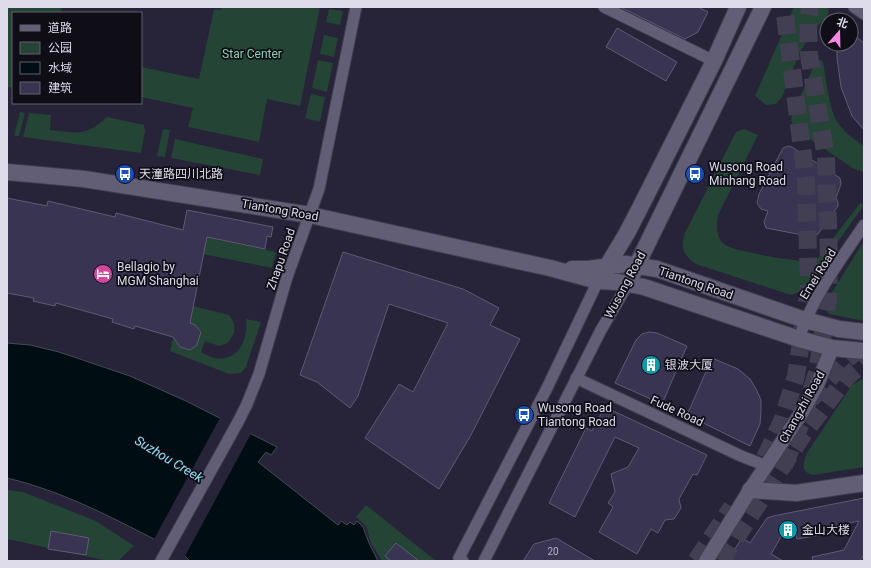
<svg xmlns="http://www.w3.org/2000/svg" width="871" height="568" viewBox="0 0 871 568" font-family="Roboto,'Noto Sans SC',sans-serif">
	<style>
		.green { fill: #244435 }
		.water { fill: #000e13; stroke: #434c54 }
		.pier { fill: #272338 }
		.building { fill: #3a3453; stroke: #5f5a73 }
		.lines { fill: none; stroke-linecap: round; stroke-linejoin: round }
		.primary-tunnel { stroke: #423f53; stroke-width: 18; stroke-dasharray: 18 9; stroke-linecap: butt }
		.minor-casing { stroke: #413d50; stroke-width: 13 }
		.tertiary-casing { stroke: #413d50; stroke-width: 16 }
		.secondary-casing { stroke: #413d50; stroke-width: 18 }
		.minor { stroke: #625e76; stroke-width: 11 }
		.tertiary { stroke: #625e76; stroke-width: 14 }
		.secondary { stroke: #625e76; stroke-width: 16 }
		.labels { text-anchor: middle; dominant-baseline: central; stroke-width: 3.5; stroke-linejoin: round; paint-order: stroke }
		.number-label { font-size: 10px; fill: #b5b2c5 }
		.park-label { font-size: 12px; fill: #8dd1af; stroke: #0f0e17 }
		.poi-label { font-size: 12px; fill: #dedceb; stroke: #0f0e17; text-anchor: start }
		.street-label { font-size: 12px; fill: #dedceb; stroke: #0f0e17 }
		.water-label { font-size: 13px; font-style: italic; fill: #91e1f5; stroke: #0f0e17 }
	</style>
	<rect width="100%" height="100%" fill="#272338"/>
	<path class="green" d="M7,7h55l-1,6h-48v75l-6,-1z
		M221,7h99l-20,99 -33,-7 -8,43 -71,-15 5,-19 -52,-11v-30l58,12 15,-70 7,1z
		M794,7h33l2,2 -2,8 -14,13 -14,24 -17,43 -6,7 -10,1 -11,-9z
		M329,9l14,2 -3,14 -14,-3z
		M324,35l14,3 -4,19 -14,-3z
		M318,60l15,3 -6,29 -15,-4z
		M821,60l2,2c3,16 6,48 15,61 6,9 17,17 26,23v26l-10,-3 -60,-41 -3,-8 1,-5 24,-54z
		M311,94l14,3 -5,25 -15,-4z
		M20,112l5,1 -6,23h-5z
		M29,113l22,2 -1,15c28,3 35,7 57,-13l37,8 1,6 -4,22 -118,-16z
		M163,129l7,1 -5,27 -8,-1z
		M744,129l14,6 -40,80c-2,10 -2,22 6,29 8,7 73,18 85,17 3,0 6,-2 9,-3l42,-55 4,2 -57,80 -8,7 -8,3 -95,-31c-13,-9 -16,-16 -11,-31l51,-101z
		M175,139l88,20 -3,16 -89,-17z
		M207,237l69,15 -4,16 -69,-14z
		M864,241v80l-35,-7 -4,-5 1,-7z
		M193,306l36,9c8,11 7,17 -1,28l-9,3 -14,-5 -4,11c7,4 15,8 23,6 18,-2 24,-24 22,-39l15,3 -15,45 -5,6 -12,1 -59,-23 3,-13 7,9 10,3 7,-5 4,-14 -6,-6 -5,-2z
		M864,378v89l-51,8c-13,-3 -10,-12 -6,-22l45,-68z
		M7,490l16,2 73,29 38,25 -16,15h-10l-101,-22z
		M366,505l70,56h-54l-11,-18 -5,-17 -10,-9z"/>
	<path class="water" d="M7,343l23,2 29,7 71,24 56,25 91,46 -6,8 -5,-3 -8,10 80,63 3,-4 6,4 3,-3 4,3 3,-4 6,6 6,16 9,18h-188l-7,-7c-57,-29 -113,-61 -176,-76z"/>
	<path class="pier" d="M221,416l31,16 -68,126 -31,-17z"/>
	<path class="building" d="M620,7h78l10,5 -10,20 -13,7z
		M617,28l60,34 -11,19 -60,-34z
		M851,33l13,10v87l-12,-14 -5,-13 -6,-16 -4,-29v-14h14z
		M788,146l4,1 48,31 1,6 -5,14 2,4v4l-20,28 -5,3 -47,-9 -2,-6 4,-11 -7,-2 -4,-6 2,-9 24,-46z
		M7,198l40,8 1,-5 67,16 1,-4 67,17 4,-20 86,17 -2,10 -4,-1 -2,13 -58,-12 -17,86 5,2 6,7 -4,13 -7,5 -10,-3 -7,-10 -38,-11 -1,3 -22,-7 1,-3 -57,-16 -1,3 -22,-5 1,-3 -27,-5z
		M343,252l120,37 36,19 -9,17 30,14 -49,96 -32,54 -74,-51 34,-54 14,8 35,-69 -59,-19 -31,92 -8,12 -33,-26 -17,-7z
		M649,332l8,1 30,13 -25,58 -47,-21 21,-43 6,-6z
		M712,358l26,11 12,10 6,10 5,11v12l-1,12 -10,22 -63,-31z
		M607,408l100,47 -10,20 -4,-1 -14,25 2,9 -7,11 -9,1 -7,13 -7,-4 -14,25 -38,-22 14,-25 -5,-4 7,-11 -4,-18 17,-7 11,-19 -24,-11 -40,80 -26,-14 37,-75 6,3 9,-17 4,-1z
		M864,498v56l-4,7h-47l-1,-4 32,-7 15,-29 -40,8 1,6 -23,4 -6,-19 -20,34 12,7h-56l15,-23 8,5 17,-25 6,-2z
		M51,531l38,7 -3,17 -38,-6z
		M556,538l39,23h-72l11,-17z
		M396,543l23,18h-28l-6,-5z"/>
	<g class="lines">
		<path class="primary-tunnel" d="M811,399l36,-40 17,-14
			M765,458l17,-37 14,-45 13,-87 -3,-109 -22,-173
			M784,466l17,-43 16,-50 11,-74 1,-40 -3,-102 -17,-102 -1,-34 2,-14
			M696,561l36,-54
			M721,561l83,-128 43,-56 17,-15"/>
		<g class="minor-casing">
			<path id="minor" d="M604,7l110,54
				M854,7l10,7
				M799,339c13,-42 41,-78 65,-114
				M576,378l165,78 26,10
				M161,561l77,-139 9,-18 12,-30 28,-97 32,-88 37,-182
				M463,561l-4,-3 88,-170 51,-107
				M484,561l117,-231 27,-46"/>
		</g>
		<g class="tertiary-casing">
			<path id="tertiary" d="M706,561l44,-71 52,-78 15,-27 15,-37"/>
		</g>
		<g class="secondary-casing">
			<path id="secondary" d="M7,172l77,7 226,36 240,53 48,13 20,1 26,5 155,52 33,9 32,3
				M572,269h16l38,-5 31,5 148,51 34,9 25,3
				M603,273l24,-40 15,-29 72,-143 24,-54
				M632,275l131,-268
				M750,490l46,3 68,-10"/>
		</g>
		<use href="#minor" class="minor"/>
		<use href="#tertiary" class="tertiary"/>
		<use href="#secondary" class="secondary"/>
	</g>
	<defs>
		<g id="bus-disc" transform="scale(1)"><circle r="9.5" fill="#1a4fb4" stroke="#0f0e17"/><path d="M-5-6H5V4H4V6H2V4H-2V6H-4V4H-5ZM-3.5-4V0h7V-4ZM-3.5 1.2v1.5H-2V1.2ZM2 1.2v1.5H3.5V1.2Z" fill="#fff"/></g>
		<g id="hotel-disc" transform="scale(1)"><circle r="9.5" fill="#d1479c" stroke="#0f0e17"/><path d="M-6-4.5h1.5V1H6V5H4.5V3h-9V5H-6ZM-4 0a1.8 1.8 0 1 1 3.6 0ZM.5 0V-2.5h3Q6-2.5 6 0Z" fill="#fff"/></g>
		<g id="building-disc" transform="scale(1)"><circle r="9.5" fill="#0f9aa8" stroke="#0f0e17"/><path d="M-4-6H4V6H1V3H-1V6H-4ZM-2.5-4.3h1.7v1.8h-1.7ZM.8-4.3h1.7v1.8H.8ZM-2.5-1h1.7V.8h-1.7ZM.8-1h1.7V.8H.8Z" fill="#fff"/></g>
	</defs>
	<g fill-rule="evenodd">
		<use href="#bus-disc" x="125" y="174"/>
		<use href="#bus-disc" x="695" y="174"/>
		<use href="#hotel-disc" x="103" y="274"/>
		<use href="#building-disc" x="651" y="365"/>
		<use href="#bus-disc" x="524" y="415"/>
		<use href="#building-disc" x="788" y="530"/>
	</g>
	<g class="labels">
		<g class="number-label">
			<text x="553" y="551">20</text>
		</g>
		<g class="park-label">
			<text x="252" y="54">Star Center</text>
		</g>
		<g class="poi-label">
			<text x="709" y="167">Wusong Road<tspan x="709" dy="14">Minhang Road</tspan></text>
			<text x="139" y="174">天潼路四川北路</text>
			<text x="117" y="267">Bellagio by<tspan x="117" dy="14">MGM Shanghai</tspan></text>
			<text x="665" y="365">银波大厦</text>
			<text x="538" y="408">Wusong Road<tspan x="538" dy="14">Tiantong Road</tspan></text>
			<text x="802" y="530">金山大楼</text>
		</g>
		<g class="street-label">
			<text transform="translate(280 210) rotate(10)">Tiantong Road</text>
			<text transform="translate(281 259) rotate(-71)">Zhapu Road</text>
			<text transform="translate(818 274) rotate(-58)">Emei Road</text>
			<text transform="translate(696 283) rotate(19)">Tiantong Road</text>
			<text transform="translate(625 285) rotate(-62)">Wusong Road</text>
			<text transform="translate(802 407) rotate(-61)">Changzhi Road</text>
			<text transform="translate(677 411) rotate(25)">Fude Road</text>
		</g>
		<g class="water-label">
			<text transform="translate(169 459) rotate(31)">Suzhou Creek</text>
		</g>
	</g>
	<rect width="871" height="568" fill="none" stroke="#dedceb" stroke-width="16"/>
	<rect x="12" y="12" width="130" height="92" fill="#0f0e17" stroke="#62606c"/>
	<rect x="20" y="25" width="20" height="6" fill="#625e76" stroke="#62606c"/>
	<text x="48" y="32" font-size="12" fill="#dedceb">道路</text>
	<rect x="20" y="42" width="20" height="12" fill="#244435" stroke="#62606c"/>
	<text x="48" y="52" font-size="12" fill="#dedceb">公园</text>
	<rect x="20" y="62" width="20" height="12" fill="#000e13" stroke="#62606c"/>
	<text x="48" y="72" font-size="12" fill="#dedceb">水域</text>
	<rect x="20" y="82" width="20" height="12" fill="#3a3453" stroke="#62606c"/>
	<text x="48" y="92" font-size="12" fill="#dedceb">建筑</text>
	<g transform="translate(839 32) rotate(20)"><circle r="19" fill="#0f0e17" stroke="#62606c"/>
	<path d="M0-3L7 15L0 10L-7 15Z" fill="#fa87e6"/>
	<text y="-6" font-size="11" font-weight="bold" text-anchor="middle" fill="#dedceb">北</text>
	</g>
</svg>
